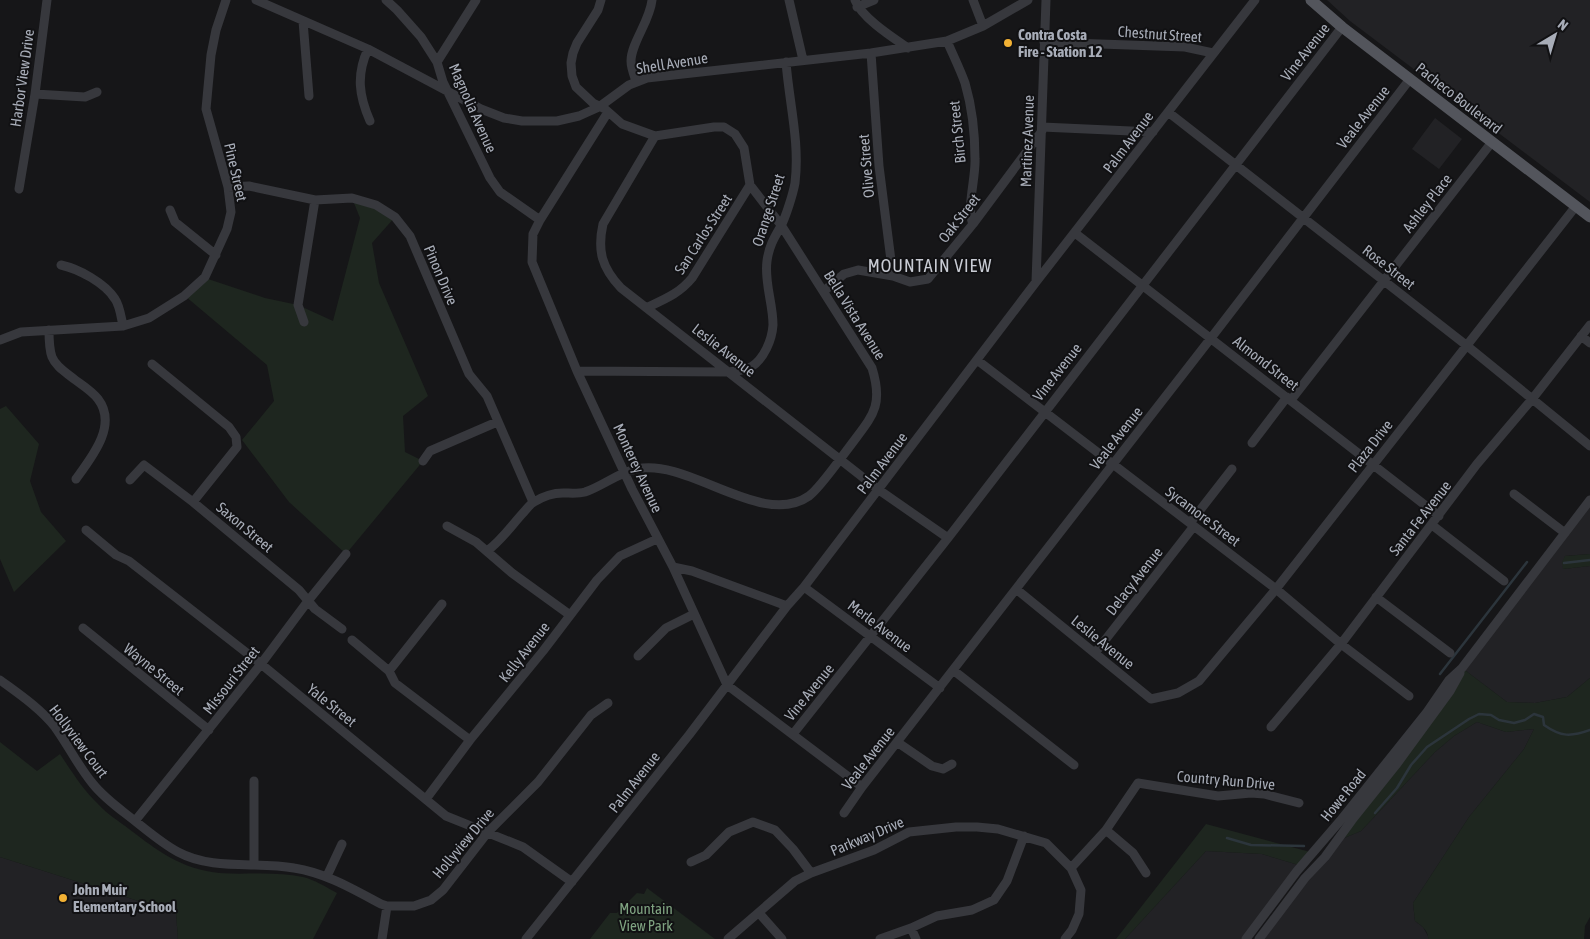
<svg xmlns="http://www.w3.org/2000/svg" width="1590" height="939" viewBox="0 0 1590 939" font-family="'Asap Condensed',sans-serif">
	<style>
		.built { fill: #222225 }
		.green { fill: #1e261f }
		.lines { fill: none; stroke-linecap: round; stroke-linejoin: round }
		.stream { stroke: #2c353c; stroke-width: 2.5 }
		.minor { stroke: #37383d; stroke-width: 9 }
		.major { stroke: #53555c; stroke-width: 11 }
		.poi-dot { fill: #f2b134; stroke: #111113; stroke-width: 2 }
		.labels { text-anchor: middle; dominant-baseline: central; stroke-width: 4; stroke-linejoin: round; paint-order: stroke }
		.poi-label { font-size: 15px; font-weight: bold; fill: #a8adb8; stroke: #111113; text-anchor: start }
		.street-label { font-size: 15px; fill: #a8adb8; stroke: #111113 }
		.park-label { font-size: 15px; fill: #7fa381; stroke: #111113 }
		.quarter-label { font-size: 18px; letter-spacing: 1px; fill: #c9ccd4; stroke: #111113 }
	</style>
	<rect width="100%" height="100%" fill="#161618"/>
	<path class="built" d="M1327,0h263v202l-240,-181z
		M1435,118l27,21 -23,30 -27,-20z
		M1590,500v54l-25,2 -2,13 27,-3v112l-23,19 -32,6 -28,-1 -45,-34z
		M1477,722l29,10 28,-3 -10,20 -55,68 -56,86 2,18 8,6 5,9v3h-169l78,-98 24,-10 74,-79 19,-16z
		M1206,851l56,3 40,12 -56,73h-121z
		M0,857l176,56 2,26h-178z"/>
	<path class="green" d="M352,198l43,19 -23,26 7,40 49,113 -25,20 2,36 18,9 -77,93 -57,-52 -47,-62 32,-39 -7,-36 -82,-69 20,-18 60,20 33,7 35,16 27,-103z
		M6,406l33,38 -9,37 11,31 25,29 -52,51 -14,-33v-150z
		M1590,554v12l-27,3 -1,-7 3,-6z
		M1462,668l45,34 28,1 32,-6 23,-19v239l-5,9 -1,13h-156c1,-8 -7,-14 -13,-18l-2,-18 56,-86 55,-68 10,-20 -28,3 -29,-10 -23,14 -19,16 -74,79 -24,10z
		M0,742l37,29 23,-17c12,18 23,36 39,51 8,9 20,16 30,24 29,22 52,40 90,44 27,2 57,-2 84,4 12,3 23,10 34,16l-24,46h-135l-2,-26 -176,-56z
		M1206,824l108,29 -12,13 -40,-12 -56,-3 -81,88h-9z
		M647,888l68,51h-125l20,-26h7l20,-20 7,1z"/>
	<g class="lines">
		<path class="stream" d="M1564,563l26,-3
			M1440,674l87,-112
			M1375,813l22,-25 14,-23 16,-18 42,-28 10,-5 12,1 8,5 15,3 11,-3 9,-6 9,3 1,8c17,12 27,12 46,5
			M1227,838l24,7 53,1"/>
		<path class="minor" d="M256,0l112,49 113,60 23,9 18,3h35l22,-5 20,-9 30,-22 18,-7 224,-25 76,-12 36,-15 45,-26
			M386,0l11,10 24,27 16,25 6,20 47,96 10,14 40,28
			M789,0l14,60
			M855,0c7,18 37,37 53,48
			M973,0l10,26
			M857,7l17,-7
			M303,21l6,75
			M947,41c6,14 13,28 18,42 7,24 10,52 10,76 1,18 -9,50 -2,65
			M1044,42l141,5 28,6
			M368,49c-12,26 -9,47 2,72
			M871,53l8,113 14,110
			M437,62l39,-62
			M636,81c-2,-6 -5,-13 -5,-20 0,-18 19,-40 21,-61
			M35,94l50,3 12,-5
			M608,112l-68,108 -7,14 -1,28 45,109 55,118 41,78 54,118 135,102
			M1168,112l298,233 124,101
			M1042,127l111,5
			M655,136l-52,88c-6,27 -1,44 18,64l258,202 69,48
			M228,187l21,-1 66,14 37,-2 24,7 19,12 15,19 59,138 18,22 46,106
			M19,189l16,-95 12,-94
			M170,210l5,12 41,33
			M1075,233l364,283
			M61,265c18,4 44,18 54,34 5,7 6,18 8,27
			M1036,282l10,-282
			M824,291l20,-17 14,-4 35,6 17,6 18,-3 45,-55 69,-93
			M648,307c17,-8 32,-14 44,-29l58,-93
			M304,322l-6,-17 17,-105
			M49,330c0,9 0,19 3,27 4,10 15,16 22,22 8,6 18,12 24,20 20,26 -6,58 -22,80
			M1581,336l9,7
			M0,340l21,-8 102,-6 26,-8 35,-22 21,-19 22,-48 4,-17 -3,-25 -22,-78 5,-54 5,-25 10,-30
			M977,360l299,229 65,55 68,52
			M152,364l77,63 7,10 1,10 -44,55
			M577,371l151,1c8,-1 16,-1 23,-5 13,-8 21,-27 22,-42 0,-22 -9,-43 -6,-64 2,-15 7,-23 14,-35 5,-10 12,-32 14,-43 5,-41 -6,-81 -9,-121
			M1291,400l201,-258
			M1252,443l35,-46
			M423,461l7,-10 67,-29
			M130,480l14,-15 49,37 106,88 16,19 27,20
			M1514,494l51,39
			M1190,523l42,-54
			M1432,525l72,56
			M447,526l29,16 36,31 58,42
			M86,530l30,25 13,6 132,103 185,152 77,31 49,35
			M487,551c14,-10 25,-26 36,-38 4,-4 7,-9 11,-11 8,-5 19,-9 29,-9 7,0 15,1 22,-1 18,-6 34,-20 52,-23 52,-11 125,60 172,27 11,-8 31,-37 41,-50 22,-30 34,-39 22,-78l-91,-143 -31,-40 -6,-37 -9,-14 -11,-7h-10l-59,9 -33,-12 -17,-15 -12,-6 -17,-16 -4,-11 -1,-13 2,-10 4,-10 21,-33 3,-10
			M673,567l19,4 95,35
			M804,587l136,101
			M1016,589l135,110 27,-6 21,-12 77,-92 300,-383
			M1376,597l74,56
			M83,628l126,102
			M352,640l37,31 6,12 75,57
			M1095,653l99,-127
			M638,656l28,-28 28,-14
			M953,670l121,95
			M389,671l53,-67
			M0,680c19,14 40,28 55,47 13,18 23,39 38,57 12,15 27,25 42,37 14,11 28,23 43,31 35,19 79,9 116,16 32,5 59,21 87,36l6,2h27l17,-6 12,-10 45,-58 50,-50 53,-67 17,-12
			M1271,727l70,-83 136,-180 56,-66 57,-73
			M793,734l155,-196 394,-511
			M897,742l35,24 11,3 9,-5
			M254,781v83
			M426,799l44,-59 73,-89 54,-71 23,-24 37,-17
			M844,813l18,-26 349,-449 199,-259
			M135,821l126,-157 47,-63 38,-47
			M1106,830l27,23 13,20
			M691,862l15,-7 23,-23 24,-10 22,8 18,19 18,24
			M1071,868l35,-38 32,-47 80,13 33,-3 13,1 35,9
			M327,876l15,-32
			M759,913l23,26
			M911,928l5,11
			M382,939l5,-33
			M526,939l163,-204 98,-129 17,-19 232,-305 219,-282
			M728,939l67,-58 16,-8 63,-23 35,-18 47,-5h21l21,2 48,14 25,25 10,22 -2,24 -7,16 -7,9
			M880,939l31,-11 26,-12 35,-6 22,-10 13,-19 17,-45
			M1246,939l51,-68 43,-50 87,-109 22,-32 13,-12 128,-168
			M1259,939l46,-61 20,-21 27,-37 44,-55 54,-74 10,-18"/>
		<path class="major" d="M1311,0l31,27 248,190"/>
	</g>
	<g class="poi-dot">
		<circle cx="1008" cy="43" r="5"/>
		<circle cx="63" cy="898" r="5"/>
	</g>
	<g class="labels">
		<g class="poi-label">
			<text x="1018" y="34">Contra Costa<tspan x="1018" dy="17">Fire - Station 12</tspan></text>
			<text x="73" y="889">John Muir<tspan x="73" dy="17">Elementary School</tspan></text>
		</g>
		<g class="street-label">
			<text transform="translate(1160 34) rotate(4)">Chestnut Street</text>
			<text transform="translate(1305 52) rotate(-52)">Vine Avenue</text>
			<text transform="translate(672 63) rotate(-9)">Shell Avenue</text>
			<text transform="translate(22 78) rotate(-82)">Harbor View Drive</text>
			<text transform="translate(1459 98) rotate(38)">Pacheco Boulevard</text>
			<text transform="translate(473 108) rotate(66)">Magnolia Avenue</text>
			<text transform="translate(1363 117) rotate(-52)">Veale Avenue</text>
			<text transform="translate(957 132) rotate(-96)">Birch Street</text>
			<text transform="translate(1027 141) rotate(-88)">Martinez Avenue</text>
			<text transform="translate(1128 142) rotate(-53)">Palm Avenue</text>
			<text transform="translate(866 166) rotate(-95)">Olive Street</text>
			<text transform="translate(236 172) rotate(77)">Pine Street</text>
			<text transform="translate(1427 203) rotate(-52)">Ashley Place</text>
			<text transform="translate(768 210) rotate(-72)">Orange Street</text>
			<text transform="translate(959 218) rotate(-52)">Oak Street</text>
			<text transform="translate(703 234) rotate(-57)">San Carlos Street</text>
			<text transform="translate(1389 267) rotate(38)">Rose Street</text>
			<text transform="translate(441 275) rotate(67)">Pinon Drive</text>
			<text transform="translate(855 315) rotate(58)">Bella Vista Avenue</text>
			<text transform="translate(724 350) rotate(38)">Leslie Avenue</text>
			<text transform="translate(1266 363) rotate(38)">Almond Street</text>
			<text transform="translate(1057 372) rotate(-52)">Vine Avenue</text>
			<text transform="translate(1116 438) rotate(-52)">Veale Avenue</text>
			<text transform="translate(1370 446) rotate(-52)">Plaza Drive</text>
			<text transform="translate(882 463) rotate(-53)">Palm Avenue</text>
			<text transform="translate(638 468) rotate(65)">Monterey Avenue</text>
			<text transform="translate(1203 516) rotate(37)">Sycamore Street</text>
			<text transform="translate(1420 518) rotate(-52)">Santa Fe Avenue</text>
			<text transform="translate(245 527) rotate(40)">Saxon Street</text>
			<text transform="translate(1134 581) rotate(-52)">Delacy Avenue</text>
			<text transform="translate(880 626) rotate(37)">Merle Avenue</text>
			<text transform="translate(1103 642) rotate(39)">Leslie Avenue</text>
			<text transform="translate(524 652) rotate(-52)">Kelly Avenue</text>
			<text transform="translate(154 669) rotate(39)">Wayne Street</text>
			<text transform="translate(231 680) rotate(-52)">Missouri Street</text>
			<text transform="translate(809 692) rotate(-51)">Vine Avenue</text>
			<text transform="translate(332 705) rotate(39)">Yale Street</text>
			<text transform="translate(79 741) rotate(53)">Hollyview Court</text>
			<text transform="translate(868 758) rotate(-52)">Veale Avenue</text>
			<text transform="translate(1226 780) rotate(5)">Country Run Drive</text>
			<text transform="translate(634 782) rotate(-52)">Palm Avenue</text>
			<text transform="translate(1343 795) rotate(-51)">Howe Road</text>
			<text transform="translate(867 836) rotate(-23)">Parkway Drive</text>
			<text transform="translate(463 843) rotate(-50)">Hollyview Drive</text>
		</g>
		<g class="park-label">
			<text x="646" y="908">Mountain<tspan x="646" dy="17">View Park</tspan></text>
		</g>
		<g class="quarter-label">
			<text x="930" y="265">MOUNTAIN VIEW</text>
		</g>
	</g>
	<g transform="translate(1555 35) rotate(38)" stroke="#111113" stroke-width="4" paint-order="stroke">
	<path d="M0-4L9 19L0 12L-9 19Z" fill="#a8adb8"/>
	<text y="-8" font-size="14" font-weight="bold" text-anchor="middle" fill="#a8adb8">N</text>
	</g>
</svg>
